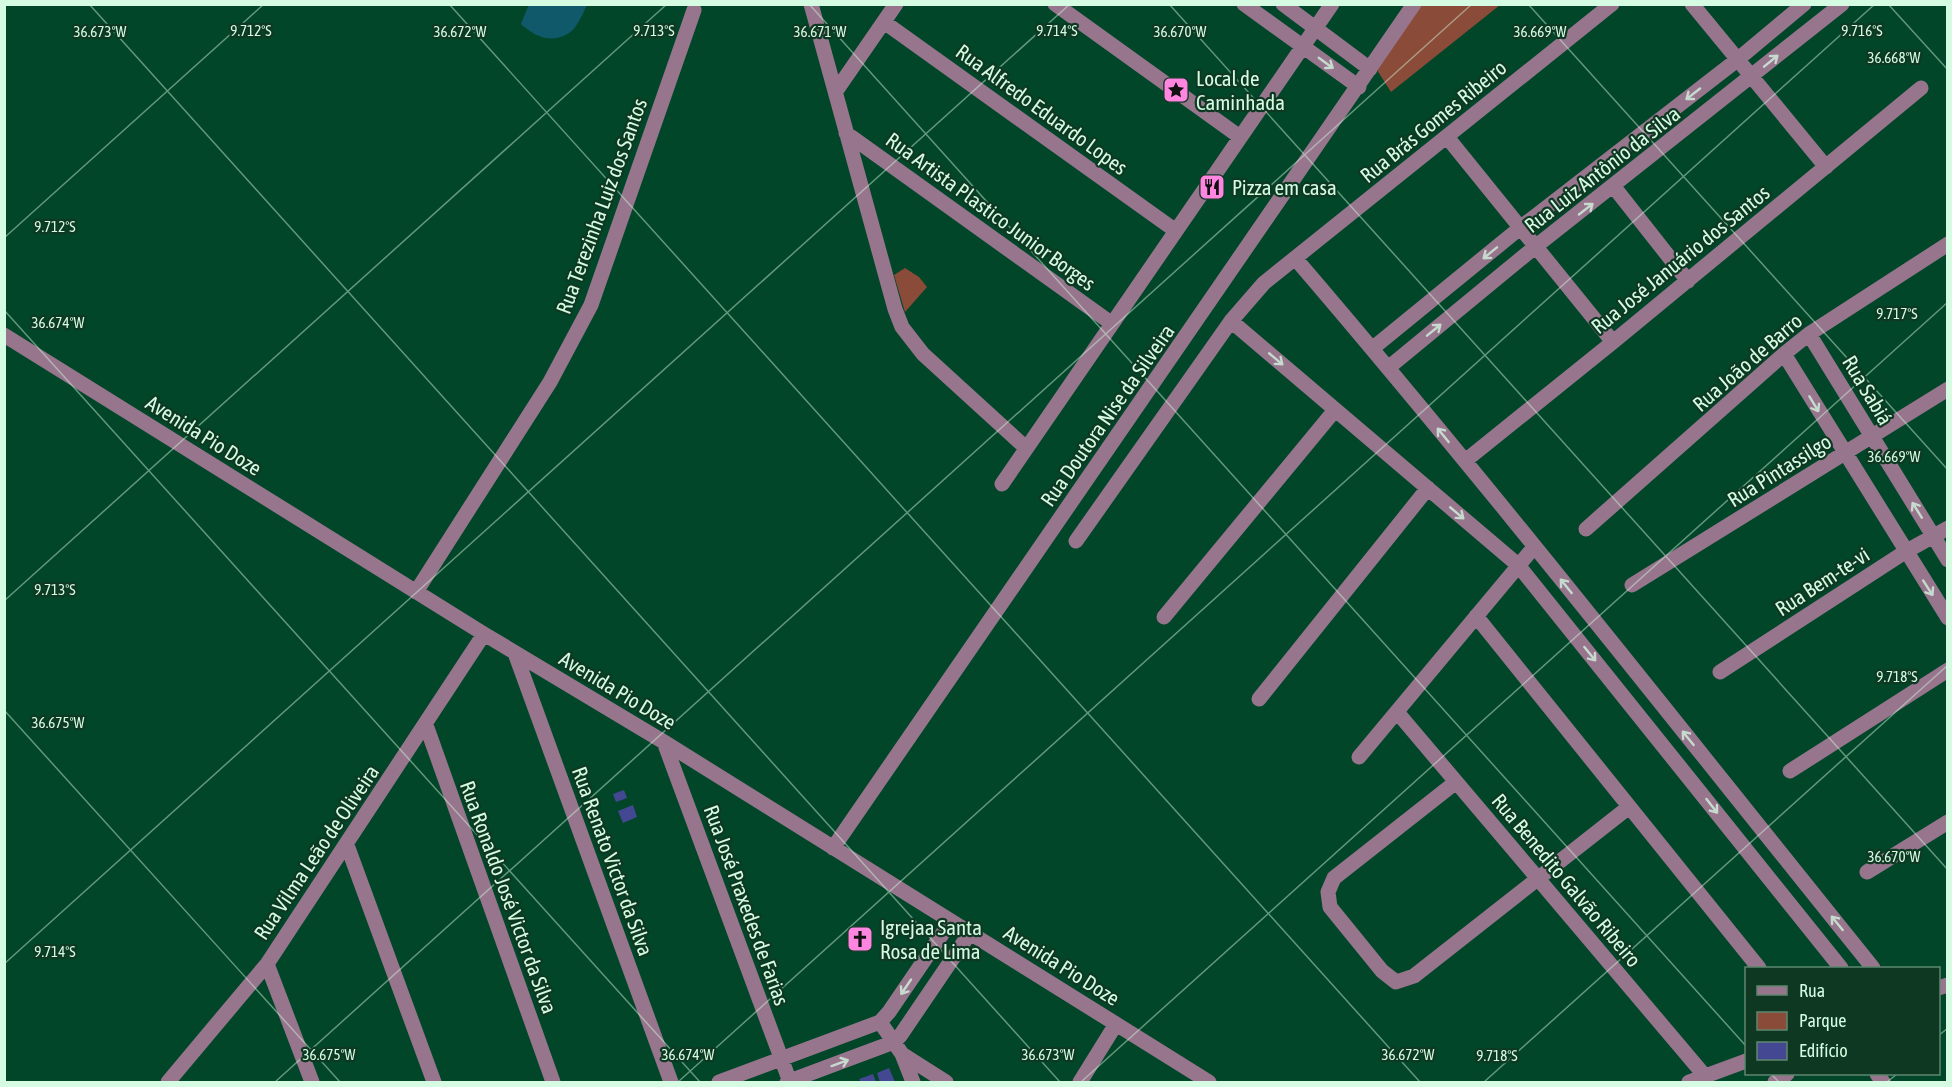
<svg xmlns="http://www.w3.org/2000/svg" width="1952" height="1087" viewBox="0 0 1952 1087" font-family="'Asap Condensed',sans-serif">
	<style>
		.green { fill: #8a4b38 }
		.water { fill: #10596a }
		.building { fill: #444893 }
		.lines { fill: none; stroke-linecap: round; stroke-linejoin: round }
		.minor { stroke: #97758d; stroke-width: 15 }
		.oneway { stroke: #c6dace }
		.ticks { fill: none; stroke: #d6fbe3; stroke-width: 1.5; stroke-opacity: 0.45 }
		.labels { text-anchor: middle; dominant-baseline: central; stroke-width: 4.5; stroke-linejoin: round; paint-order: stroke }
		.poi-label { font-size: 21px; fill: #d6fbe3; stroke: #0f3823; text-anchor: start }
		.street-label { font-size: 21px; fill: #d6fbe3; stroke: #0f3823 }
		.ticks-label { font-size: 15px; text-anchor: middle; fill: #d6fbe3; stroke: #0f3823; stroke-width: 4.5; stroke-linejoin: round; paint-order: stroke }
	</style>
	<rect width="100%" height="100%" fill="#024629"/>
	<path class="green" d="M1421,5h79l-109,87 -14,-22z
		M905,268l14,9 8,10 -22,25 -11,-37z"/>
	<path class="water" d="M529,4h58v1c-4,8 -10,23 -18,28 -18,11 -34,4 -48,-9z"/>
	<path class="building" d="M624,790l3,8 -11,4 -3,-8z
		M633,805l4,12 -14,6 -5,-12z
		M889,1068l6,14h-15l-3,-9z
		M873,1074l3,8h-15l-2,-3z"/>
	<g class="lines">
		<path class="minor" d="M811,4l84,305 7,18 21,27 103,94
			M1055,4l185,133
			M1244,4l115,83
			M1283,4l87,65
			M1692,4l134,163
			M884,22l292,209
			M836,91l60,-87
			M846,133l265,190
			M1447,137l166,205
			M1614,187l74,94
			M1295,258c199,232 387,473 578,710
			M1231,321l287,244 323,403
			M1809,334l139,226
			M4,335l480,299 180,108 545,340
			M1373,348l147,-120 217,-168 67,-56
			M1784,354l164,264
			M1388,368l147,-121 307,-243
			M1465,461l148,-119 308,-254
			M1002,484l330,-480
			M1586,529l198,-175 25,-20 139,-90
			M1076,541l155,-220 33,-38 348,-279
			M1632,585l316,-196
			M416,592l134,-210 41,-77 103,-295
			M1476,616l283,352
			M1164,617l171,-207
			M515,653l156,429
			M1720,672l185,-120 43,-24
			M1259,699l169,-211
			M1397,712l308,364
			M426,725l127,357
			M664,742l126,340
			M1359,757l175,-210
			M1790,771l158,-101
			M1456,782l-122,96 -6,14 2,15 52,64 14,11 18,-6 215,-169
			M347,845l87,237
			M833,848l581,-844
			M1867,872l81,-50
			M267,964l45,118
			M1938,988l10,-3
			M880,1022l22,32 11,28
			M902,1054l44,28
			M1877,1074l6,8
			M168,1082l99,-118 217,-330
			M719,1082l161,-60 9,-10 62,-91
			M787,1082l107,-40 6,-6 70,-103
			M1080,1082l36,-58
			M1689,1082l57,-21
			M1775,1082l12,-8"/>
	</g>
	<defs><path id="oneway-shaft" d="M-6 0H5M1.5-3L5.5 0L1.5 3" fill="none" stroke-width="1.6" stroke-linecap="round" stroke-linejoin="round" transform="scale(1.5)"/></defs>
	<g class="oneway">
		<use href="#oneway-shaft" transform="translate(1771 61) rotate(-39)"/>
		<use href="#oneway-shaft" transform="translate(1326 63) rotate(36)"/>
		<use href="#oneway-shaft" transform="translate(1693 94) rotate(142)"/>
		<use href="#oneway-shaft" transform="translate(1586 209) rotate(-38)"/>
		<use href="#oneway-shaft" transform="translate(1490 253) rotate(141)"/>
		<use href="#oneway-shaft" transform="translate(1434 330) rotate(-39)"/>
		<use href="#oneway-shaft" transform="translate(1276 359) rotate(40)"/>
		<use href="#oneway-shaft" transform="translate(1814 404) rotate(59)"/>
		<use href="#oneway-shaft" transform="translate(1443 435) rotate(-129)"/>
		<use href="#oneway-shaft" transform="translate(1917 510) rotate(-122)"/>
		<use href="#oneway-shaft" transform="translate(1457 513) rotate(40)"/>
		<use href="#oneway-shaft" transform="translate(1566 586) rotate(-129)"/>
		<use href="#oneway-shaft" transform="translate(1928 588) rotate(57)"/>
		<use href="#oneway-shaft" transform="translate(1590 654) rotate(51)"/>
		<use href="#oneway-shaft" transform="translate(1688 738) rotate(-129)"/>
		<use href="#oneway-shaft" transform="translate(1712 806) rotate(52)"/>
		<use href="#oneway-shaft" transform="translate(1837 923) rotate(-129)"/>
		<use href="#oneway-shaft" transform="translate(906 987) rotate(124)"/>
		<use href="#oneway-shaft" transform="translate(840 1063) rotate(-20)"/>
	</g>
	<path class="ticks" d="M89,4l971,1078M449,4l971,1078M809,4l937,1042M1169,4l779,866M1528,4l420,466M1888,4l60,66M4,238l260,-234M4,310l696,772M4,601l663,-597M4,710l336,372M4,964l1066,-960M1938,1036l10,-8M1771,1074l8,8M275,1082l1197,-1078M678,1082l1197,-1078M1081,1082l867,-780M1484,1082l464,-417M1887,1082l10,-8"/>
	<defs>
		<g id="sight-square" transform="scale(1.35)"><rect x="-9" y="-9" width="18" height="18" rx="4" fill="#fe85e0" stroke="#0f3823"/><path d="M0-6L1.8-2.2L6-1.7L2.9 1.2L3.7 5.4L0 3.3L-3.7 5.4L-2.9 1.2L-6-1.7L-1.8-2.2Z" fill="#111"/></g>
		<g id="restaurant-square" transform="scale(1.35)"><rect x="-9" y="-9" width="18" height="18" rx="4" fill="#fe85e0" stroke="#0f3823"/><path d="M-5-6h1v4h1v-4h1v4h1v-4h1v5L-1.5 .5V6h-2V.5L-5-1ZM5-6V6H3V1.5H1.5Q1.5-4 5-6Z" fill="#111"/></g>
		<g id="church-square" transform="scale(1.35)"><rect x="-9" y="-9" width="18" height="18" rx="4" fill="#fe85e0" stroke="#0f3823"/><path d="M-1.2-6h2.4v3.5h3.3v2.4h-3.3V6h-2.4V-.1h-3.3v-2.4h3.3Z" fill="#111"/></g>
	</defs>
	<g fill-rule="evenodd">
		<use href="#sight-square" x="1176" y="90"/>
		<use href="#restaurant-square" x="1212" y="187"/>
		<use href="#church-square" x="860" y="939"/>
	</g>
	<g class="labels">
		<g class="poi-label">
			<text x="1196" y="78">Local de<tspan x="1196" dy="24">Caminhada</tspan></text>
			<text x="1232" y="187">Pizza em casa</text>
			<text x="880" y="927">Igrejaa Santa<tspan x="880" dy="24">Rosa de Lima</tspan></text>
		</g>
		<g class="street-label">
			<text transform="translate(1042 109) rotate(36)">Rua Alfredo Eduardo Lopes</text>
			<text transform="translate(1433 121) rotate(-39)">Rua Brás Gomes Ribeiro</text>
			<text transform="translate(1602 169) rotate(-38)">Rua Luiz Antônio da Silva</text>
			<text transform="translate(601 206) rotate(-70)">Rua Terezinha Luiz dos Santos</text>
			<text transform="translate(991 211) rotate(36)">Rua Artista Plastico Junior Borges</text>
			<text transform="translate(1680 259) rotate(-39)">Rua José Januário dos Santos</text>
			<text transform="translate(1747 362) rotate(-41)">Rua João de Barro</text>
			<text transform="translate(1868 390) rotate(59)">Rua Sabiá</text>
			<text transform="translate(1107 415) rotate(-55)">Rua Doutora Nise da Silveira</text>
			<text transform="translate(204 435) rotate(32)">Avenida Pio Doze</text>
			<text transform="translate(1779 470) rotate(-32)">Rua Pintassilgo</text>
			<text transform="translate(1822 581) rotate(-33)">Rua Bem-te-vi</text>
			<text transform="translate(618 690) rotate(31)">Avenida Pio Doze</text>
			<text transform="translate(316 852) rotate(-56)">Rua Vilma Leão de Oliveira</text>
			<text transform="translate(613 861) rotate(70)">Rua Renato Victor da Silva</text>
			<text transform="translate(1567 880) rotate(50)">Rua Benedito Galvão Ribeiro</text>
			<text transform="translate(509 897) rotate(70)">Rua Ronaldo José Victor da Silva</text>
			<text transform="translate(747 905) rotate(70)">Rua José Praxedes de Farias</text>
			<text transform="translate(1062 965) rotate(32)">Avenida Pio Doze</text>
		</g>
	</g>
	<g class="ticks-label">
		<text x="251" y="36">9.712°S</text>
		<text x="654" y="36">9.713°S</text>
		<text x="1057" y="36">9.714°S</text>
		<text x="1862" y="36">9.716°S</text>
		<text x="460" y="37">36.672°W</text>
		<text x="100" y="37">36.673°W</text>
		<text x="820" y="37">36.671°W</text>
		<text x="1180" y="37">36.670°W</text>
		<text x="1540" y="37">36.669°W</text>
		<text x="1894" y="63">36.668°W</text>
		<text x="55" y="232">9.712°S</text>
		<text x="1897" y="319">9.717°S</text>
		<text x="58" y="328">36.674°W</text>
		<text x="1894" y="462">36.669°W</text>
		<text x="55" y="595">9.713°S</text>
		<text x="1897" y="682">9.718°S</text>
		<text x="58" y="728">36.675°W</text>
		<text x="1894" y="862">36.670°W</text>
		<text x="55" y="957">9.714°S</text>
		<text x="329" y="1060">36.675°W</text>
		<text x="688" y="1060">36.674°W</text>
		<text x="1048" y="1060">36.673°W</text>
		<text x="1408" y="1060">36.672°W</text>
		<text x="1497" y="1061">9.718°S</text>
	</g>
	<rect width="1952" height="1087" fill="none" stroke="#d6fbe3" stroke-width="12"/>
	<rect x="1745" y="967" width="195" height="108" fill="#0f3823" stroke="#5f8670" stroke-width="1.5"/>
	<rect x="1757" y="986" width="30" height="9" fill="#97758d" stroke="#5f8670" stroke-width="1.5"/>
	<text x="1799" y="997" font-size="18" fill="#d6fbe3">Rua</text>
	<rect x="1757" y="1012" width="30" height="18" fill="#8a4b38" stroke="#5f8670" stroke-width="1.5"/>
	<text x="1799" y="1027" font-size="18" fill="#d6fbe3">Parque</text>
	<rect x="1757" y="1042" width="30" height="18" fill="#444893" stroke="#5f8670" stroke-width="1.5"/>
	<text x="1799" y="1057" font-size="18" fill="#d6fbe3">Edifício</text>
</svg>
